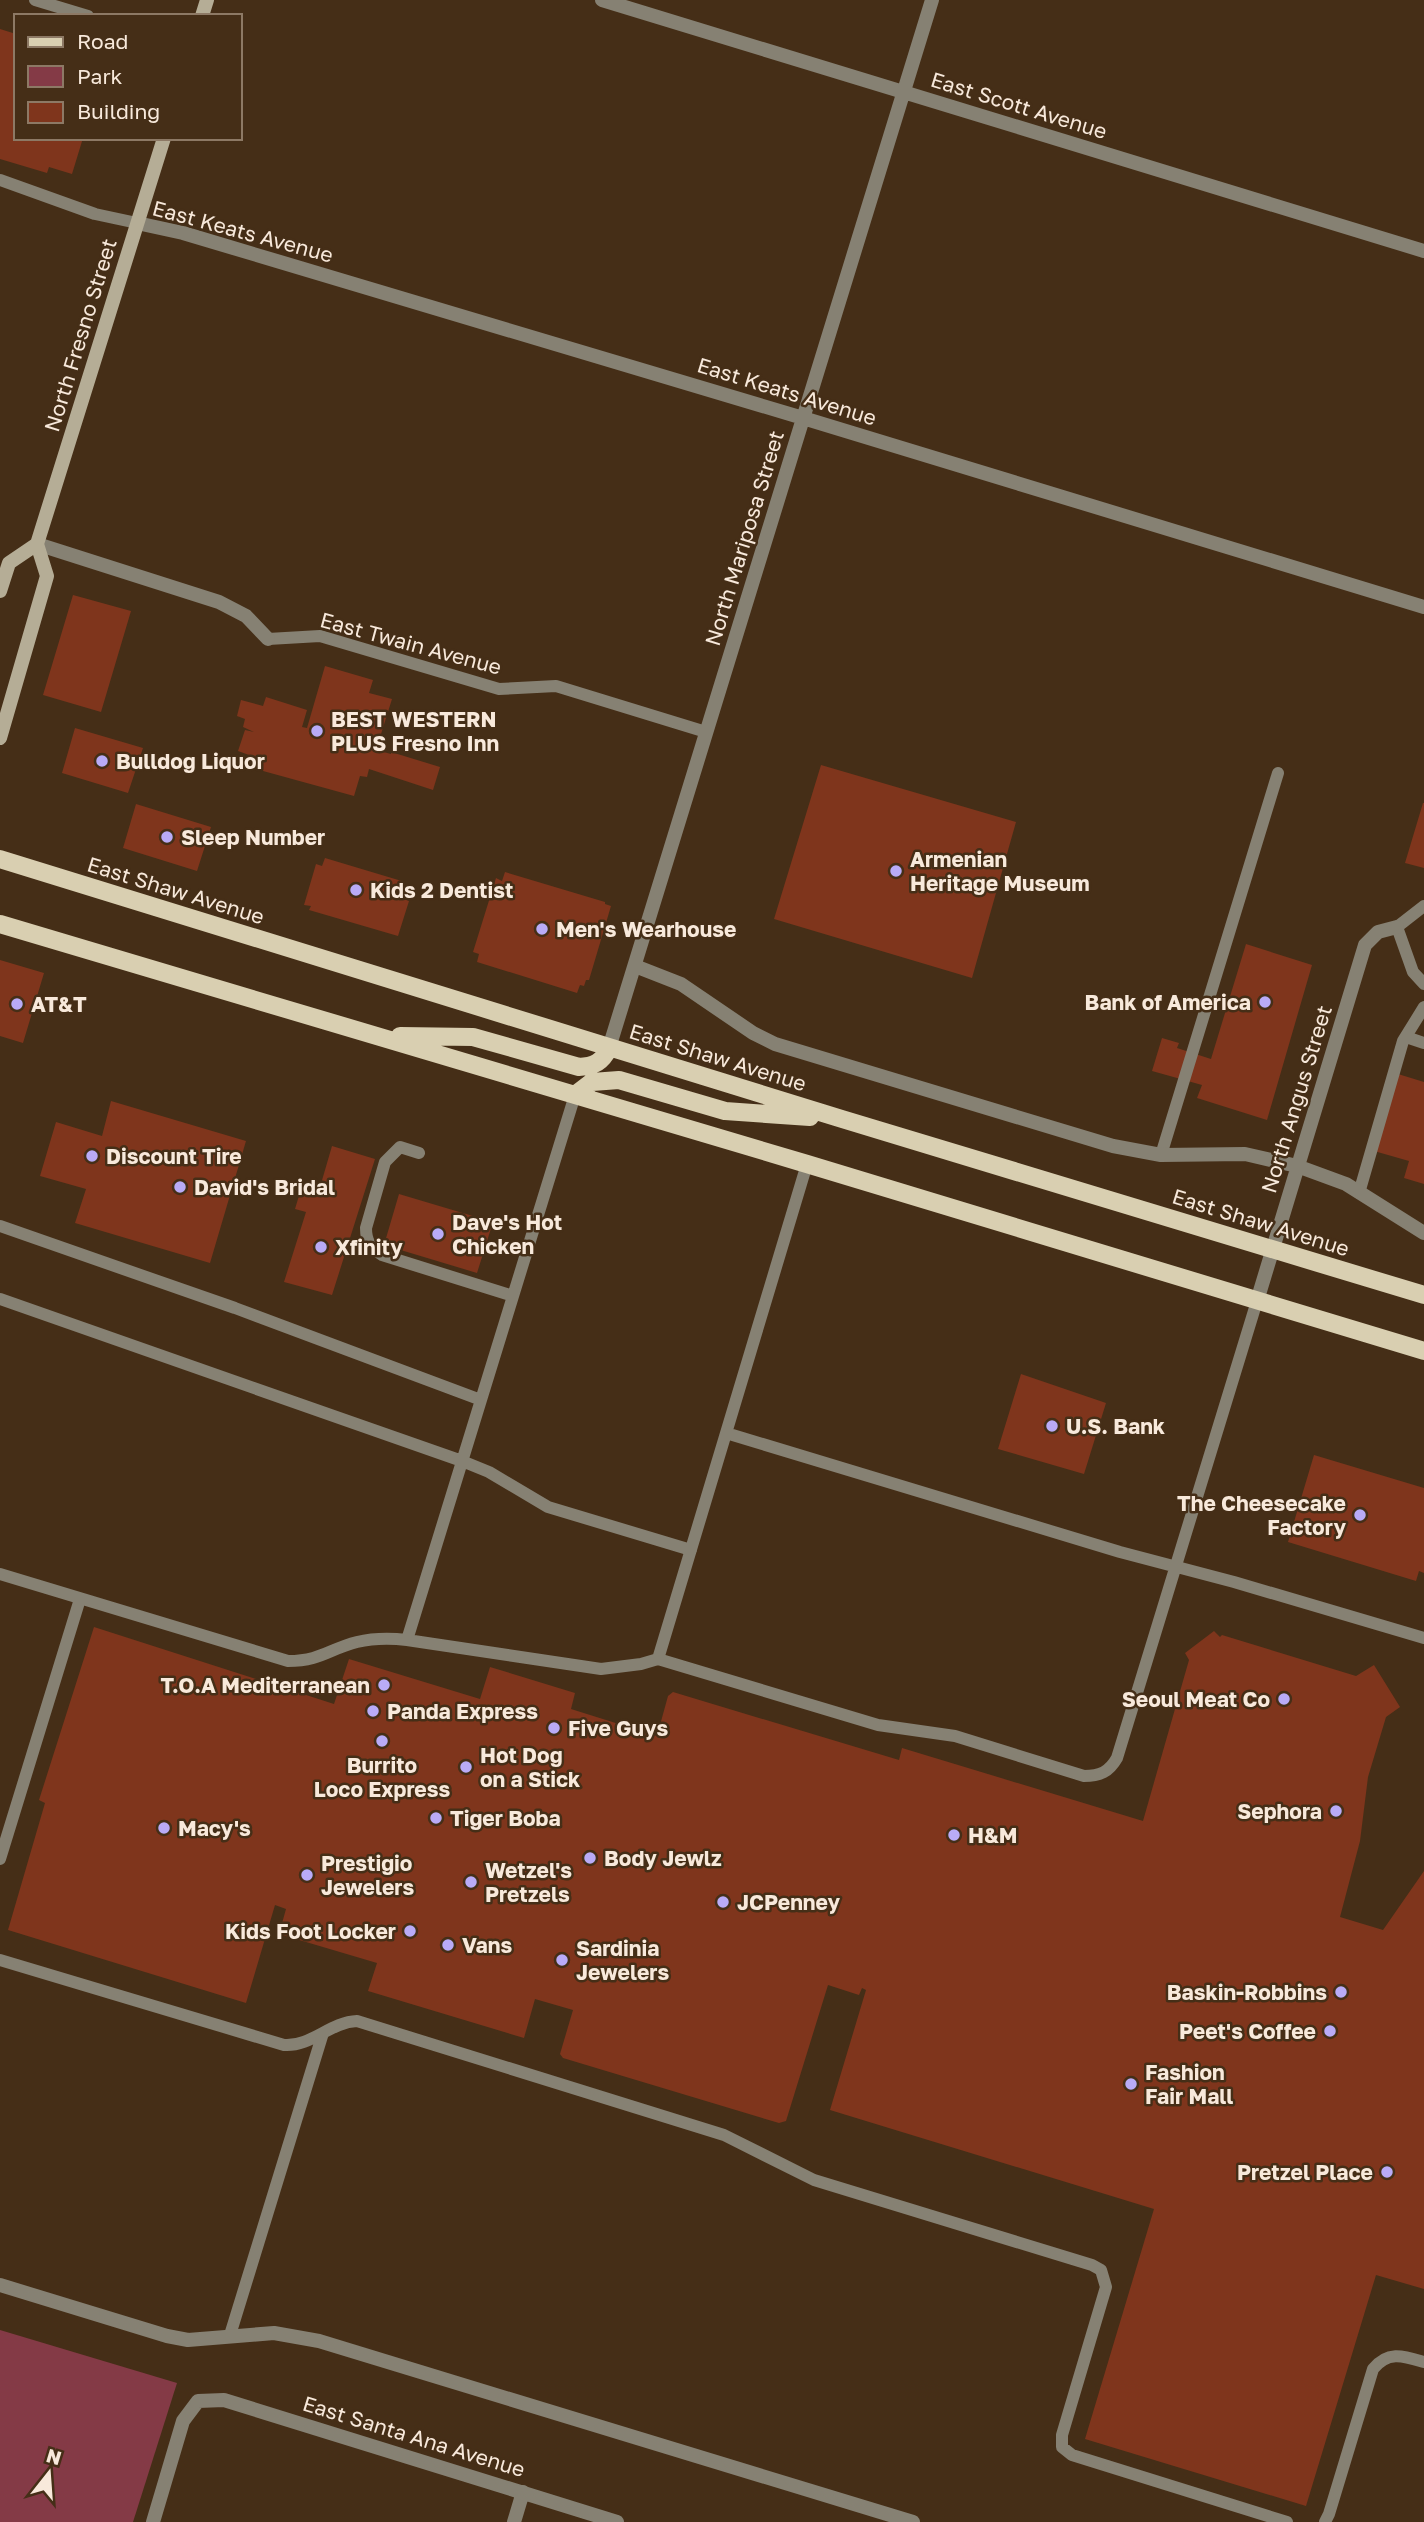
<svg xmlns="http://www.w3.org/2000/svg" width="1424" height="2522" viewBox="0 0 1424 2522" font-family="'Golos Text',sans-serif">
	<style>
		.green { fill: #843a46 }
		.building { fill: #7f351c }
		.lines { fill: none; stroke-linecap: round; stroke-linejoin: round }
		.lane { stroke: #868173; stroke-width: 12 }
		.street { stroke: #868173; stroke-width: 14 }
		.secondary { stroke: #b5ad96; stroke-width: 14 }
		.primary { stroke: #d9cfb1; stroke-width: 18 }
		.poi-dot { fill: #b9abf7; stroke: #452e17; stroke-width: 2.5 }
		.labels { text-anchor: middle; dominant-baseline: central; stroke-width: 5; stroke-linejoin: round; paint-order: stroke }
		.street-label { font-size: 21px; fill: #f8e9db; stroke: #452e17 }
		.poi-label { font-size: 21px; font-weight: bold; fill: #f8e9db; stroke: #452e17; text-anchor: start }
	</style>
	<rect width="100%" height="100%" fill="#452e17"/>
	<path class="green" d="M0,2330l177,53 -44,139h-133z"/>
	<path class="building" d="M0,29l16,5v104h67l-11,36 -23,-7 -2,6 -47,-14z
		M73,595l58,16 -30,101 -58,-17z
		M325,666l48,14 -4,13 23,6 -16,51 15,4v-2l49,15 -7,23 -64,-21 -2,8 -7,-1 -6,20 -109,-30 4,-11 -11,-4 7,-21 9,2 -11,-5 2,-8 -8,-3 4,-16 22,6 3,-9 41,13 -5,17 5,1z
		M75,728l68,20 -15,45 -66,-20z
		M821,765l195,57 -44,156 -198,-59z
		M1423,803h1v65l-19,-5z
		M136,804l75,23 -14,44 -74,-23z
		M325,858l80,24 -4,16 8,3 -11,35 -89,-26 2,-4 -7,-1 12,-41 6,2z
		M505,872l100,30v2l6,2 -22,74h-3l-2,6 -4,-1 -3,8 -100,-31 2,-8 -6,-2 23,-74 6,3z
		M1246,944l66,21 -45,155 -70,-22 5,-13 -50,-14 10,-33 17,5 -2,5 34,11z
		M0,960l44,13 -21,70 -23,-7z
		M1398,1074l26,8v102l-20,-6 5,-17 -35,-10z
		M111,1101l135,40 -36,122 -135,-40 11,-34 -46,-13 16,-54 46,14z
		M332,1146l43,13 -43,136 -48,-13 22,-70 -11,-3 6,-20 17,5z
		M399,1194l94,28 -16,51 -93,-28z
		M1021,1374l85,29 -22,71 -86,-25z
		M1314,1455l110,33v85l-5,-2 -3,10 -128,-39z
		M94,1627l240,77 15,-45 131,40 10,-32 85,26 -4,16 86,27 11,-40 5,-4 226,68 3,-12 241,73 46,-161 -4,-7 29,-22 6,6 2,-2 134,41 18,-11 26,42 -14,10 -18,60 -8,64 -20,76 43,13 41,-59v418l-48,-14 -70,231 -221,-67 69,-230 -324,-99 36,-120 -4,-2 -3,7 -31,-10 -42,136 -7,2 -216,-65 -3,-4 13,-44 -38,-11 -11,39 -156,-47 9,-28 -98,-29 7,-25 -11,-4 -29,98 -238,-73 37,-127 -6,-3z"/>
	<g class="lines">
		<path class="lane" d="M35,0l53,16
			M0,180l95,34 42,9
			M268,639l52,-3 179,53 57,-3 150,46
			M1424,906l-27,21 16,45 11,12
			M1406,1037l18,6
			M419,1153l-19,-6 -15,15 -19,66c0,14 5,20 16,27l131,41
			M1161,1155l117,-382
			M1359,1193l44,-152 21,-34
			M0,1226l235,82 246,92
			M0,1299l462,162 27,11 59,35 143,43
			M726,1433l394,119 114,30 190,56
			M0,1574l288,87c33,0 41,-12 69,-19 17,-4 33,-4 50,-2l194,29 40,-5 17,-5 220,66 77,11 129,40c16,0 25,-4 33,-18l140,-457
			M407,1640l168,-545
			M658,1659l149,-495
			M0,1859l80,-260
			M0,1960l284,85c27,2 46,-23 73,-24l367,114 90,45 278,85 9,5 5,17 -44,148v12l10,8 215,67
			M230,2335l93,-302
			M1325,2522l4,-8 44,-145c15,-19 31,-13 51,-7"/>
		<path class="street" d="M602,0l822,251
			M137,223l46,10 620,185 621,189
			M37,544l182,58 27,14 22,23
			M635,966l46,18 72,49 22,11 338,102 48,9 84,-1 52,12 49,18 78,49
			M609,1048l323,-1048
			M1257,1301l108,-356 13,-13 19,-5
			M0,2285l167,51 21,4 86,-7 45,8 594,181
			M153,2522l30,-101 15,-20 26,-1 393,122
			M514,2522l9,-30"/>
		<path class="secondary" d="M202,16l5,-16
			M0,591l9,-28 28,-19
			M0,738l47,-162 -10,-32 127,-406"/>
		<path class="primary" d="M0,859l842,260 582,176
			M0,924l807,240 617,187
			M400,1036l73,1 106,30c16,-1 23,-5 30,-19
			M575,1095l17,-13 27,-2 106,31 85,6"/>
	</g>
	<g class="poi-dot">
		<circle cx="317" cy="731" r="7"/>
		<circle cx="102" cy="761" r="7"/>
		<circle cx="167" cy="837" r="7"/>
		<circle cx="896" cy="871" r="7"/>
		<circle cx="356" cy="890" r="7"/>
		<circle cx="542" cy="929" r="7"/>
		<circle cx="1265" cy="1002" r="7"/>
		<circle cx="17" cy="1004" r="7"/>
		<circle cx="92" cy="1156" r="7"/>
		<circle cx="180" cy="1187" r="7"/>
		<circle cx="438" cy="1234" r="7"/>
		<circle cx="321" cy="1247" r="7"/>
		<circle cx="1052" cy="1426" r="7"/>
		<circle cx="1360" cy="1515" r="7"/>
		<circle cx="384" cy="1685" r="7"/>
		<circle cx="1284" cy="1699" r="7"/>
		<circle cx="373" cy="1711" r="7"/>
		<circle cx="554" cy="1728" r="7"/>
		<circle cx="382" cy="1741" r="7"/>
		<circle cx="466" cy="1767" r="7"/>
		<circle cx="1336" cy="1811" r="7"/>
		<circle cx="436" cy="1818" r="7"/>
		<circle cx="164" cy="1828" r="7"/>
		<circle cx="954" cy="1835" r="7"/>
		<circle cx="590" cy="1858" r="7"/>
		<circle cx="307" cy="1875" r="7"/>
		<circle cx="471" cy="1882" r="7"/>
		<circle cx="723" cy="1902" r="7"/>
		<circle cx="410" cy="1931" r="7"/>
		<circle cx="448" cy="1945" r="7"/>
		<circle cx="562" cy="1960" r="7"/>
		<circle cx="1341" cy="1992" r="7"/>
		<circle cx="1330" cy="2031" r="7"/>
		<circle cx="1131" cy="2084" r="7"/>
		<circle cx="1387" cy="2172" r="7"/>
	</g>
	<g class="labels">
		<g class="street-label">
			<text transform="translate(1019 105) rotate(17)">East Scott Avenue</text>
			<text transform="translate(243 231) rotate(15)">East Keats Avenue</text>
			<text transform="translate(80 335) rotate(-73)">North Fresno Street</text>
			<text transform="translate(787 391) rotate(17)">East Keats Avenue</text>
			<text transform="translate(744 538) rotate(-73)">North Mariposa Street</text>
			<text transform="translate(411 643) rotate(15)">East Twain Avenue</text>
			<text transform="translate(176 890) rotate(17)">East Shaw Avenue</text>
			<text transform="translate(718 1057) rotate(17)">East Shaw Avenue</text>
			<text transform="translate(1296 1099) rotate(-73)">North Angus Street</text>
			<text transform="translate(1261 1222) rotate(17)">East Shaw Avenue</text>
			<text transform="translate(414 2436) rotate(17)">East Santa Ana Avenue</text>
		</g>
		<g class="poi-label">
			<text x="331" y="719">BEST WESTERN<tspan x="331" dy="24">PLUS Fresno Inn</tspan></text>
			<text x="116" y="761">Bulldog Liquor</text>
			<text x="181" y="837">Sleep Number</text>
			<text x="910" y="859">Armenian<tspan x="910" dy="24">Heritage Museum</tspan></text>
			<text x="370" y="890">Kids 2 Dentist</text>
			<text x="556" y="929">Men's Wearhouse</text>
			<text x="1251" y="1002" text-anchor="end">Bank of America</text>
			<text x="31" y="1004">AT&amp;T</text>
			<text x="106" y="1156">Discount Tire</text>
			<text x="194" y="1187">David's Bridal</text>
			<text x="452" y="1222">Dave's Hot<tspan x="452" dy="24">Chicken</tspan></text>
			<text x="335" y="1247">Xfinity</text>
			<text x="1066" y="1426">U.S. Bank</text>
			<text x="1346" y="1503" text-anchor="end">The Cheesecake<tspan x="1346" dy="24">Factory</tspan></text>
			<text x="370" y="1685" text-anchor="end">T.O.A Mediterranean</text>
			<text x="1270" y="1699" text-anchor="end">Seoul Meat Co</text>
			<text x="387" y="1711">Panda Express</text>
			<text x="568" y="1728">Five Guys</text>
			<text x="480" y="1755">Hot Dog<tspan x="480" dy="24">on a Stick</tspan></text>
			<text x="382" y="1765" text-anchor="middle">Burrito<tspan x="382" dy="24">Loco Express</tspan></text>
			<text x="1322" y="1811" text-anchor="end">Sephora</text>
			<text x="450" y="1818">Tiger Boba</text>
			<text x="178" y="1828">Macy's</text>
			<text x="968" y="1835">H&amp;M</text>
			<text x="604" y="1858">Body Jewlz</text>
			<text x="321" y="1863">Prestigio<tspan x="321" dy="24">Jewelers</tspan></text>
			<text x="485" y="1870">Wetzel's<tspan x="485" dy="24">Pretzels</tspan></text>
			<text x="737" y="1902">JCPenney</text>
			<text x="396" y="1931" text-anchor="end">Kids Foot Locker</text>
			<text x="462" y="1945">Vans</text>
			<text x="576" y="1948">Sardinia<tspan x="576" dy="24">Jewelers</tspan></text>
			<text x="1327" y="1992" text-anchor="end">Baskin-Robbins</text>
			<text x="1316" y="2031" text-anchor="end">Peet's Coffee</text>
			<text x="1145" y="2072">Fashion<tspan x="1145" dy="24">Fair Mall</tspan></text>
			<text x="1373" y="2172" text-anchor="end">Pretzel Place</text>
		</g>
	</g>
	<rect x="14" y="14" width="228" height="126" fill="#452e17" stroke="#8d7965" stroke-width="2"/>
	<rect x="28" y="37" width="35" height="10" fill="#d9cfb1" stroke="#8d7965" stroke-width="2"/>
	<text x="77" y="49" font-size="21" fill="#f8e9db">Road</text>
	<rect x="28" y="66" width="35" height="21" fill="#843a46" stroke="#8d7965" stroke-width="2"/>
	<text x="77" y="84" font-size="21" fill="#f8e9db">Park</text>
	<rect x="28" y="102" width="35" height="21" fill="#7f351c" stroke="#8d7965" stroke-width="2"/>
	<text x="77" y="119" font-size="21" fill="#f8e9db">Building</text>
	<g transform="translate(49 2473) rotate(17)" stroke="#452e17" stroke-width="5" paint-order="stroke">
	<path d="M0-5L12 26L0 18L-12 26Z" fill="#f8e9db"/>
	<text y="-10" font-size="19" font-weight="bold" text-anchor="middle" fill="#f8e9db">N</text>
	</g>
</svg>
